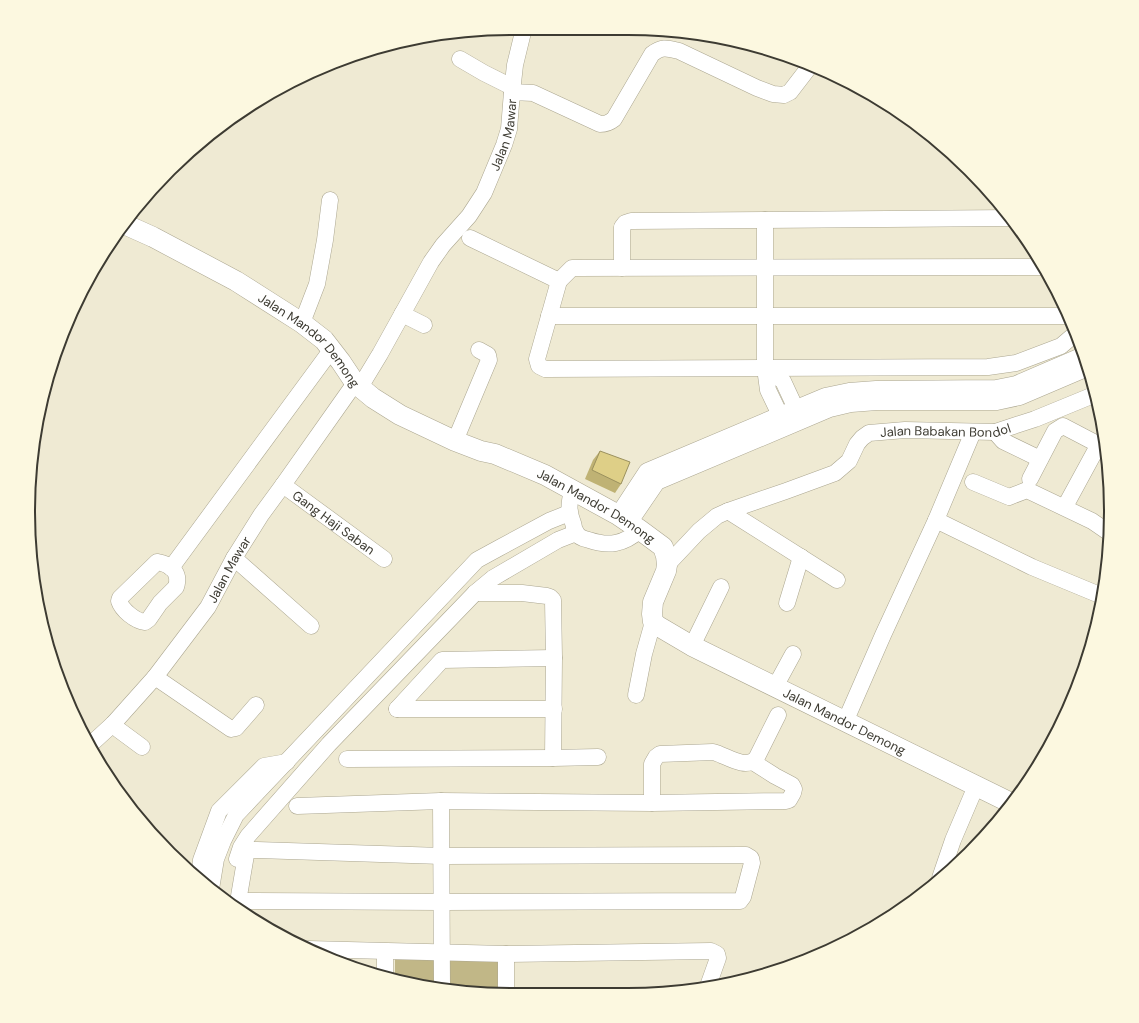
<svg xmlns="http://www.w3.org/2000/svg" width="1139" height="1023" viewBox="0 0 1139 1023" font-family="'DM Sans',sans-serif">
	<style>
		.green { fill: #c1b787 }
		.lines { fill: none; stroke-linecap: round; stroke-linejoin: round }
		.minor-casing { stroke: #aba690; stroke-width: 17 }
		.major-casing { stroke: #aba690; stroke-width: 21 }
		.minor { stroke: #fff; stroke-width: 16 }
		.major { stroke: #fff; stroke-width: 20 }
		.wall { fill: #bfb274 }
		.building { fill: #decf87; stroke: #9b915e }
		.labels { text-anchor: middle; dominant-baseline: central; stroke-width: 3; stroke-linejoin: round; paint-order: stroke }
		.street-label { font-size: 13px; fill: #3d3b32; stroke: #fcf8e0 }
		.rim { fill: none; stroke: #3d3b32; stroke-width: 2 }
	</style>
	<rect width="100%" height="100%" fill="#efead3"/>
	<path class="green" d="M395,957h44v30l-44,-7z
		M445,957h56l1,37h-22l-35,-6z"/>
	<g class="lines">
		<g class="minor-casing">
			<g id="minor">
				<path d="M460,59l24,14 28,14"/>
				<path d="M512,92l3,-27 9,-37"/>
				<path d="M765,220v148l3,22 12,25"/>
				<path d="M470,238l89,43"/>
				<path d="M1042,267l-470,1 -13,13 -22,78 2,7 6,3 443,-2 28,-4 45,-17 14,-12"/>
				<path d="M622,268v-41l3,-4 6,-2 381,-3"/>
				<path d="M402,314l22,11"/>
				<path d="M549,316h519"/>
				<path d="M302,323l15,-39 8,-44 5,-40"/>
				<path d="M765,368l18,13 13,28"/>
				<path id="s1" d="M360,387l20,-33 51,-92 12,-17 26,-29 15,-23 20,-48 5,-16 3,-37 21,1 67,31c6,0 9,-1 14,-5l38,-65c10,-8 15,-6 27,-3l78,37 16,6 11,1 6,-3 20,-26"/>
				<path d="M995,432l8,9 37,18"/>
				<path d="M455,441l34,-81 -1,-5 -9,-5"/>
				<path d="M1030,479l25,-48 8,-5 42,22"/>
				<path d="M973,482l36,15 18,-7 65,31 16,11"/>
				<path id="s2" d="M283,485l101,74"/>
				<path d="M572,490c-3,14 -4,20 1,33 1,3 1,7 3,9 2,5 8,7 13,8 20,7 35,4 51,-10"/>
				<path d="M1068,501l31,-57"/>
				<path d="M728,511l109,69"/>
				<path d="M618,515l29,-44 178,-75 24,-5 27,-2 120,-1 20,-4 67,-29"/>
				<path d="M936,520l96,47 70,29"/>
				<path d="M629,523l28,-41 173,-73 21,-5 26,-2h120l23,-5 68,-29"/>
				<path d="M234,558l77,68"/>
				<path d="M157,562c13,2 24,10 19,25l-16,16 -11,16 -4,3c-10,-1 -23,-12 -26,-21l1,-3z"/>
				<path id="s3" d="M667,565l32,-34 18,-15 11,-5 58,-20 49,-18 14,-12 8,-17 5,-6 7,-5 36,-3 90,2 40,-13 61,-25"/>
				<path d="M171,568l161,-219"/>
				<path d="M475,593h47l25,3 3,1 3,3 1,58 -1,100"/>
				<path d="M787,603l14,-46"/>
				<path d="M692,646l29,-59"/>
				<path d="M155,677l76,52 5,-1 20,-23"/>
				<path d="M775,687l18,-33"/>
				<path d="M636,695l8,-41 9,-32"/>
				<path d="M397,709l45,-49 112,-2"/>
				<path d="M397,709h157"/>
				<path d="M845,722l38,-87 53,-115 37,-88"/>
				<path d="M113,724l6,6 23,17"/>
				<path id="s4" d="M90,745l23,-21 42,-47 53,-70 26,-49 27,-43 22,-30 72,-102"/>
				<path d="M347,759l206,-1 45,-1"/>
				<path d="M441,801l1,187"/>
				<path d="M652,803v-39l4,-7 4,-3 53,-2c13,3 31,18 43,7l22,-44"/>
				<path d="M297,806l144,-5 211,2 134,-2 3,-1 4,-7 1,-4 -2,-4 -17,-9 -22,-14"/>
				<path d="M250,850h7l185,6 304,-1 5,3 1,5 -9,34 -3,4 -299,1 -197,-1 -3,-2 -2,-3 7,-41z"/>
				<path d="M237,859l4,-12 7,-11 81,-92 146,-151 18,-15 65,-38 18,-7"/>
				<path d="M199,877l2,-17 18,-49 45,-45 23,-4"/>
				<path d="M940,878l13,-38 23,-54"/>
				<path d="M211,889l5,-30 7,-18 13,-26 241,-255 22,-12 50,-27 20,-8"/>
				<path d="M308,949l198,5 205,-3 6,3 1,4 -10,28"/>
				<path d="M506,954v40"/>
				<path d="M385,978v-26"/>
			</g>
		</g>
		<g class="major-casing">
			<g id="major">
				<path id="s5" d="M124,224l29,13 83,44 66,42 22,17 17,22 14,21 18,15 27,17 55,26 26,10 14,3 50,21 73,40 22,15 23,17 3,9 1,9 -1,6 -13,31 -1,12 1,8 5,4 34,20 319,157"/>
			</g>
		</g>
		<use href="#minor" class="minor"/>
		<use href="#major" class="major"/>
	</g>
	<path class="wall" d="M600,451l21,33 -6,9 -30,-14 8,-19z"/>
	<path class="building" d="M600,451l30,11 -9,22 -29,-14z"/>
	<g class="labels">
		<g class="street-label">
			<text stroke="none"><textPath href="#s1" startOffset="293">Jalan Mawar</textPath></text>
			<text stroke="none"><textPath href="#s5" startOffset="221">Jalan Mandor Demong</textPath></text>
			<text stroke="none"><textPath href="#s3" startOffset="326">Jalan Babakan Bondol</textPath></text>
			<text stroke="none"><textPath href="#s5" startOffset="557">Jalan Mandor Demong</textPath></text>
			<text stroke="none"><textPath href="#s2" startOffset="63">Gang Haji Saban</textPath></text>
			<text stroke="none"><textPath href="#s4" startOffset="225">Jalan Mawar</textPath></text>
			<text stroke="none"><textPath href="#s5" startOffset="930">Jalan Mandor Demong</textPath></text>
		</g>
	</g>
	<path d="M0 0H1139V1023H0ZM511 35H628A476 476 0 0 1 1104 511V512A476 476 0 0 1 628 988H511A476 476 0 0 1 35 512V511A476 476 0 0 1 511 35Z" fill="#fcf8e0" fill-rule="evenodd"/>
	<path class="rim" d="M511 35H628A476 476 0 0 1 1104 511V512A476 476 0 0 1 628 988H511A476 476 0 0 1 35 512V511A476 476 0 0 1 511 35Z"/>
</svg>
